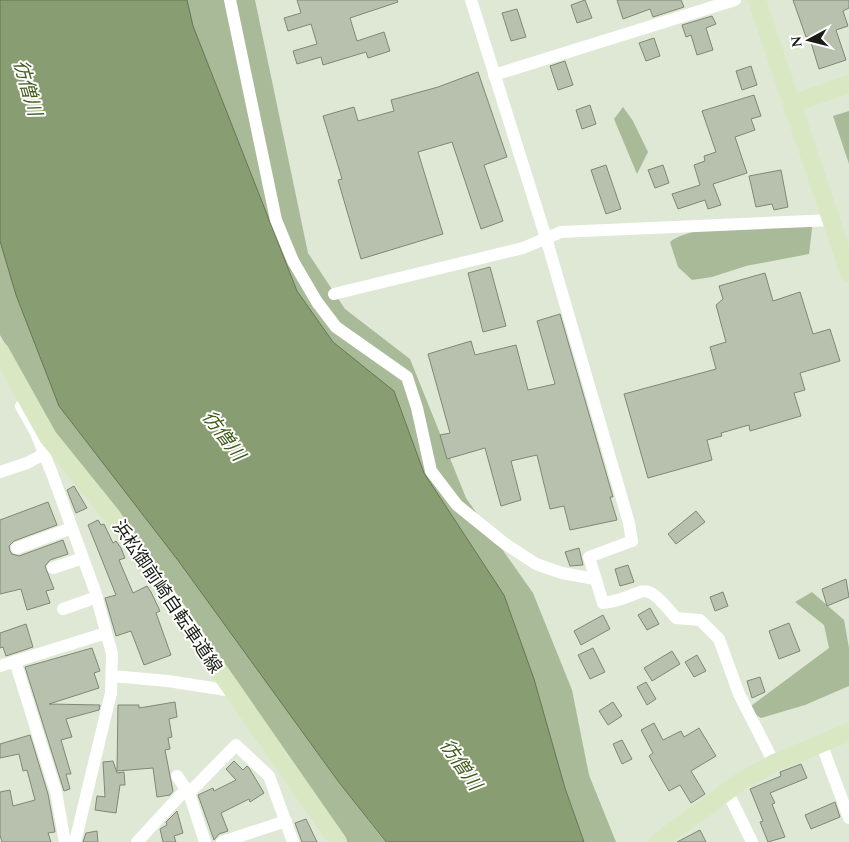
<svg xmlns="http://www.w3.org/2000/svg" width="849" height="842" viewBox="0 0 849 842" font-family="Spectral,'Noto Sans JP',serif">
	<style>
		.green { fill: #a9ba98 }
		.water { fill: #889d71; stroke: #677655 }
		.building { fill: #b7c1ae; stroke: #7f8876 }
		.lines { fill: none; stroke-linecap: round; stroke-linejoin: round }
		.street { stroke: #fff; stroke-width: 12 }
		.secondary { stroke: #d9e8c3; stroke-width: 18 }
		.labels { text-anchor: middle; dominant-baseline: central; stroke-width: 4; stroke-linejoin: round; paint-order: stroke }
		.street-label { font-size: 18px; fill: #191c15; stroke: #fff }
		.water-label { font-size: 19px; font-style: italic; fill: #425d1c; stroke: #fff }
	</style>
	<rect width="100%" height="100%" fill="#dee8d4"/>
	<path class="green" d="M183,0h72l53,253 37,56 65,50 56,139 67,95 39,97 17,85 27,67h-32l-19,-54 -247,-454 -60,-123z
		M623,107l10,14 15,31 -11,22 -23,-55z
		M849,111v53l-16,-48z
		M813,220l-4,34 -63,12 -34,11 -20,3 -14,-13 -8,-25c22,-19 111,-19 143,-22z
		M0,229l353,571 32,42h-52l-275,-405 -58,-102z
		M812,592l32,28 5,28v38l-44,19 -44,13 -14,-9 82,-61 -5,-23 -29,-23z"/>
	<path class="water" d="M0,0h187l6,26 104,265 36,51 61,49 30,82 80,122 30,84 31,109 19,54h-198l-48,-61 -161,-222 -118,-153 -43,-111 -16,-54z"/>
	<path class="building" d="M297,0h100l1,2 -48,16 7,23 27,-9 6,19 -22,7 -2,-6 -43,13 -2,-8 -24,7 -4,-13 24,-7 -6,-20 -23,7 -4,-13 17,-5z
		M585,0l7,18 -15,5 -6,-18z
		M617,0h64l3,7 -31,10 -3,-8 -27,10z
		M793,0h56v8l-6,3 5,15 -12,4 10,30 -27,9 -10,-33 -3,1z
		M517,9l9,28 -15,4 -9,-28z
		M712,16l4,8 -10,4 7,22 -16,5 -6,-20 -5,2 -4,-12z
		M654,38l6,18 -14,5 -7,-18z
		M565,61l8,24 -15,5 -8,-24z
		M751,66l6,19 -15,5 -6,-19z
		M478,72l29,85 -23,8 19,56 -22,8 -29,-87 -34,10 25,82 -82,25 -23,-79 4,-1 -19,-63 31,-9 4,14 36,-10 -3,-11 47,-13z
		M754,95l7,21 -10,3 4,11 -20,7 12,36 -34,11 8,21 -13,4 -3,-9 -27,9 -6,-15 28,-9 -6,-20 11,-4 -1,-5 12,-4 -14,-41z
		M590,105l6,19 -14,5 -6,-19z
		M606,165l15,44 -15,5 -15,-44z
		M663,165l6,18 -14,5 -7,-18z
		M781,170l7,37 -14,3 -2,-6 -16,3 -7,-31z
		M490,267l16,59 -23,6 -15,-59z
		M765,273l8,28 27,-9 13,42 17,-5 10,32 -40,12 5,17 -11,3 7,23 -51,15 -1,-6 -28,8 1,3 -15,4 5,20 -64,18 -24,-84 92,-25 -6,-22 16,-5 -10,-37 7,-6 -4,-13z
		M560,314l53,183h-3l7,23 -47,10 -6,-24 -14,3 -13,-54 -26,6 10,39 -20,6 -16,-58 -38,11 -7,-24 10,-2 -22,-79 43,-13 4,14 41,-10 12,45 27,-6 -18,-63z
		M74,486l13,22 -11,5 -9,-23z
		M48,502l9,23 -43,16 -5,5 1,5 2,3 7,2 44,-16 5,14 -18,6 -5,6 9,23 -8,2 4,12 -23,7 -6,-21 -21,5v-74z
		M696,511l9,11 -29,22 -8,-10z
		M98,520l3,5 3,-1 9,19 3,-2 5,7 4,10 -6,2 14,33 14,-7 4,6 9,19 -4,2 15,42 -27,10 -13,-34 -15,5 -11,-38 11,-3 -28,-70z
		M579,548l4,17 -13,1 -5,-14z
		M628,565l6,17 -14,4 -5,-17z
		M846,579l3,18 -22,9 -5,-17z
		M723,592l5,14 -13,5 -5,-14z
		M650,608l9,16 -12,6 -9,-15z
		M603,615l7,14 -29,16 -7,-14z
		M789,623l11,28 -21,8 -10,-28z
		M26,624l7,23 -27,9 -3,-9 -3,1v-15z
		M92,648l8,23 -6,2 5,15 -50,16 51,1 -1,5 -33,9 6,18 -11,3 10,34h-5l4,15 -6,2 -39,-124z
		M593,648l12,24 -15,7 -12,-24z
		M672,651l8,13 -28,17 -8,-13z
		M697,655l9,16 -12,6 -9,-15z
		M760,677l5,15 -13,6 -5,-17z
		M646,682l10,17 -9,6 -10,-18z
		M175,702l2,15 -8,2 3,18 -4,1 2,11 -5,1 8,41 -3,4 -13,2 -4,-29 -36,3 1,-66h21v3z
		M613,702l9,14 -14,9 -9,-14z
		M654,723l9,17 18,-9 3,6 15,-9 17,28 -25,15 14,23 -14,9 -11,-18 -11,6 -20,-35 4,-3 -12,-23z
		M30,735l18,59 7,38 -7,1 3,9h-49l-2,-7v-43l10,-2 3,16 22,-6 -8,-30 -4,1 -4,-17 -19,4v-14z
		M622,740l10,19 -10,5 -9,-20z
		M113,761l4,12 7,-1 1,13h-5l-4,28 -21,-3 2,-14 8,1 -2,-35z
		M234,761l9,9 4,-4 2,2 15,25 -14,9 -1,-3 -28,14 7,18 -9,3 -5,6 -16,-45 15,-7 1,3 22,-11 -10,-11z
		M801,764l6,14 -37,15 5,10 -3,1 13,33 -17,5 -8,-20 3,-1 -13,-32 31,-13 -1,-4z
		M835,802l5,15 -29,12 -6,-14z
		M177,811l6,22 -9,3 2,6h-13l-3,-13 7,-4 -1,-3z
		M306,819l11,23h-15l-7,-19z
		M700,830l6,12h-29z
		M97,831l1,11h-15l3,-9z"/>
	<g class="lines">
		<path class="street" d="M230,0l46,220 17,41 24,41 19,25 71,50 10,31 14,63 26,34 47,38 32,21 26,9 33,6
			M471,0l75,238 83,285 3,18 -43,16 14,46c46,-6 36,-30 73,15l24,2 19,19 20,55 35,69
			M494,75l241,-75
			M334,294l189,-46 38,-16 271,-12
			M21,406l15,27 17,43 42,115 17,63 -1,39 -36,149
			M0,472l27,-9 17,-9
			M17,548l55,-20
			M53,568l30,-10
			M63,609l34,-12
			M15,661l41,131 9,50
			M0,666l106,-33
			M112,676l56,5 64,10
			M821,743l28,75
			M177,776l12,17 16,49
			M727,791l25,51
			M189,793l47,-48 33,31 24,66
			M137,842l49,-53
			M222,842l64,-21"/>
		<path class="secondary" d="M757,0l35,104
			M849,84l-57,20 57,169
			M0,351l48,86 63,78 227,327
			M658,842l82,-60 34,-19 75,-31"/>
	</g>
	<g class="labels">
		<g class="street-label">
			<text transform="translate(167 597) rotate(56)">浜松御前崎自転車道線</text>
		</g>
		<g class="water-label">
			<text transform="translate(27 88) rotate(74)">彷僧川</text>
			<text transform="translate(223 436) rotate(53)">彷僧川</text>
			<text transform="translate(460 765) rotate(55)">彷僧川</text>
		</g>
	</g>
	<g transform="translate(809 40) rotate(263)" stroke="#ffffff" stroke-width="4" paint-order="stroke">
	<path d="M0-4L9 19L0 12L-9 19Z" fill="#191c15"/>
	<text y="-8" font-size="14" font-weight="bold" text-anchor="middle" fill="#191c15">N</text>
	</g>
</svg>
